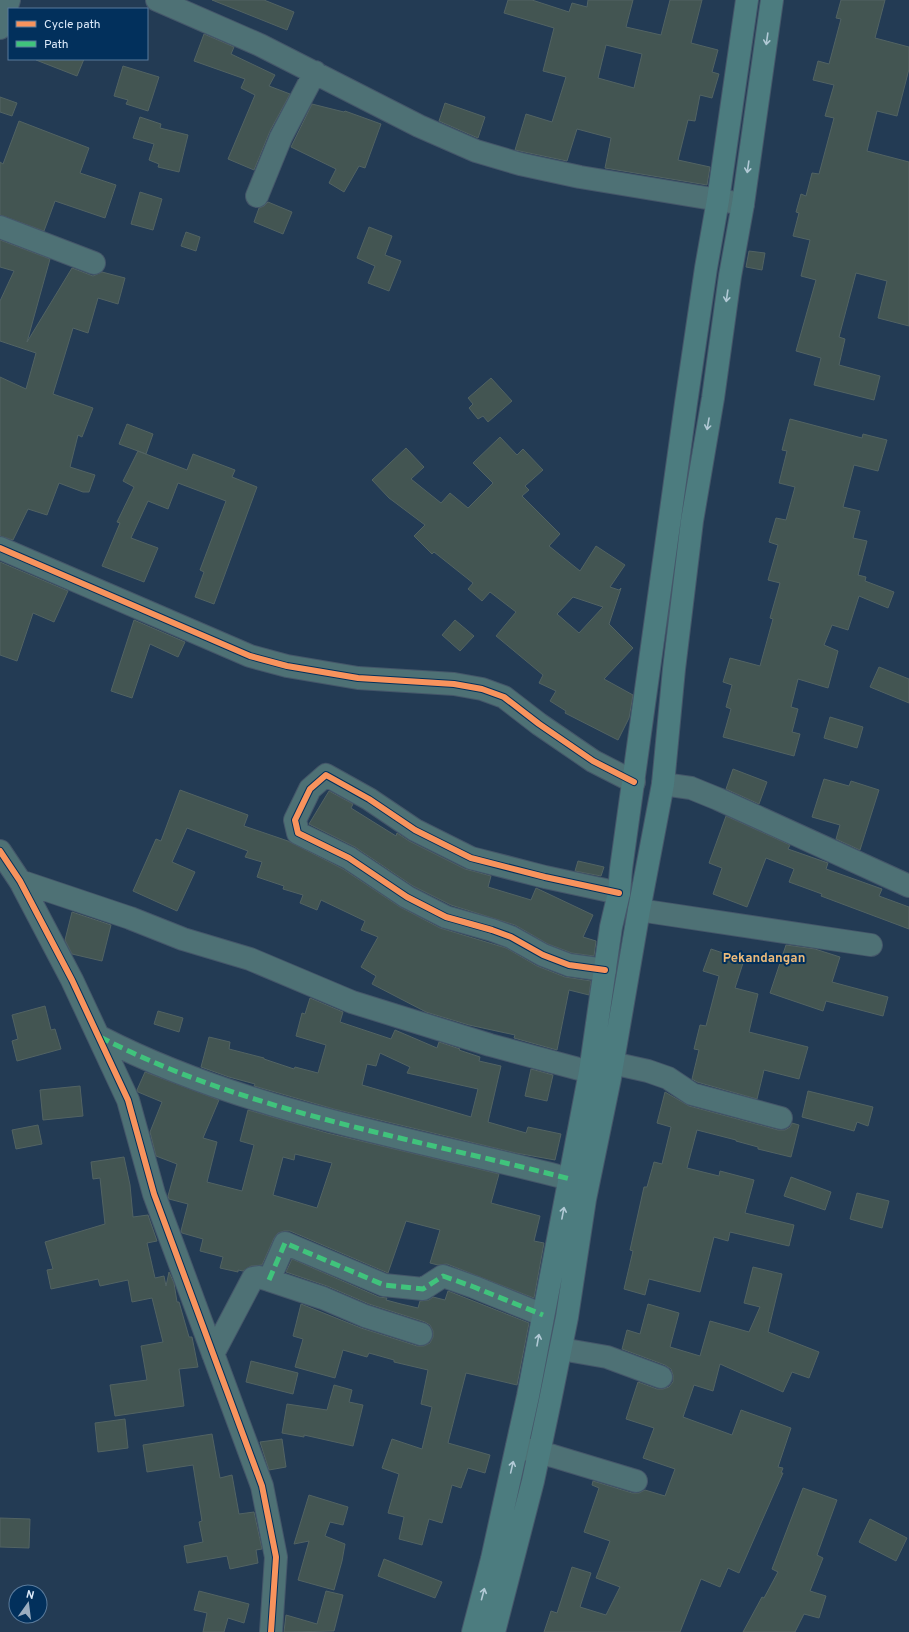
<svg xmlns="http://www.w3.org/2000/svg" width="909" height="1632" viewBox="0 0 909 1632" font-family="Overpass,sans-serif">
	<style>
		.building { fill: #435552; stroke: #526363; fill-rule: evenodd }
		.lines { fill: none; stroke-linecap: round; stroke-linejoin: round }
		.minor-casing { stroke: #45576a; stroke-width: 24 }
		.major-casing { stroke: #45576a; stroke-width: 24 }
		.minor { stroke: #4e7175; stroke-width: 22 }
		.major { stroke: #4c7c7f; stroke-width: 22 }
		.quiet { stroke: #40c37c; stroke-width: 5; stroke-dasharray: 10 5; stroke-linecap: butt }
		.cycleway-casing { stroke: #02305c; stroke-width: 8 }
		.cycleway { stroke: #f8935d; stroke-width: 6 }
		.oneway { stroke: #b1c9d5 }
		.labels { text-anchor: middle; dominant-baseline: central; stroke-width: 4; stroke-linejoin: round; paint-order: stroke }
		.quarter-label { font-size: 13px; font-weight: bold; fill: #ecba7a; stroke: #02305c }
	</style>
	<rect width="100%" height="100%" fill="#233b54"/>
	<path class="building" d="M212,0h52l30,12 -7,18z
		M508,0h24l37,12 3,-9 15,4 1,-7h45l-7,27 35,8 9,-35h32l-11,43 27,7 -6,22 7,2 -7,24 -12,-3 -5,26 -7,-1 -10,40 32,7 -3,18 -102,-17 6,-30 -34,-9 -10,32 -52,-11 11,-36 26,8 14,-45 -23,-6 11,-43 -50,-15zM606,45l36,9 -8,34 -36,-10z
		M841,0h44l-10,38 34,9v22l-12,47 -20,-5 -10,40 42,11v164l-31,-8 9,-37 -31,-8 -17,64 6,2 -6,26 41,11 -6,24 -60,-15 7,-27 -25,-7 20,-71 -15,-4 9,-36 -17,-4 6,-23 -3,-1 5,-18 5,2 6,-23 7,1 15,-56 -9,-2 9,-31 -21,-5 5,-19 11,3 12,-45 -5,-1z
		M204,34l30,13 -3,7 44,21 -6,11 21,8 -20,37 -16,39 -26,-11 27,-64 -14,-7 4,-9 -51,-18z
		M36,59h48l-7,17 -41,-16z
		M123,66l36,11 -11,34 -22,-7 2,-4 -14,-4z
		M0,97l17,6 -5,13 -12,-4z
		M445,103l40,14 -7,21 -39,-17z
		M312,104l32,8 1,-1 36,13 -16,44 -6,-2 -15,26 -15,-9 7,-14 -45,-22z
		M140,117l21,7 -1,4 28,7 -9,37 -21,-5 1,-3 -10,-4 5,-16 -21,-6z
		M19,121l70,27 -9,25 36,12 -11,33 -50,-17 -11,30 -44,-16v-53l3,2z
		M140,192l22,7 -9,31 -22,-6z
		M268,202l24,10 -9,22 -29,-12 5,-14 5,-2z
		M369,227l23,9 -7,19 16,6 -12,30 -21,-8 7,-17 -18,-8z
		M186,232l14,5 -4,14 -15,-5z
		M0,240l50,19 -23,83 45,-74 21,8 9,-4 23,6 -7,26 -20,-6 -10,35 -15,-5 -20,66 40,14 -11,29 -4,-2 -8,32 25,8 -6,17h-6l-24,-9 -12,32 -19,-6 -15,31 -13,-4v-159l26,12 10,-36 -36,-12v-40l14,-30 -14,-4z
		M749,251l16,2 -3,17 -16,-3z
		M491,378l21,23 -24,21 -5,-6 -5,3 -9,-11 4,-4 -5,-6z
		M790,419l72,19 1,-4 24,6 -9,31 -24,-6 -11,42 17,4 -7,27 14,3 -9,34 8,2 -1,4 29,11 -6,16 -29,-12 -11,34 -16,-5 -8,20 14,6 -10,37 -30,-9 -7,28 7,2 -6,23 8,2 -6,22 -71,-19 8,-28 -5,-2 6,-22 -9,-3 7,-24 30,8 13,-47 -3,-1 10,-35 -12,-3 10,-35 -9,-3 7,-24 10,2 9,-33 -16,-4 8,-32 -5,-1z
		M127,424l26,10 -7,20 -27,-10z
		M500,437l17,18 6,-6 20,21 -18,16 4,4 -7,6 38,38 -11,12 31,25 16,-25 29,19 -15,22 9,3 2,-2 -12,36 24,24 -29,31 29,16 -4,23 -11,22 -53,-27 1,-2 -16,-10 6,-10 -17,-8 4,-8 -47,-39 20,-24 -26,-20 -8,9 -14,-12 5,-6 -39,-31 -2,2 -18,-18 11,-11 -36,-27 -17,-18 34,-32 18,19 -13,12 30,24 9,-10 18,15 25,-25 -20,-20zM573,597l30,10 -24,26 -22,-19z
		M138,451l49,19 6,-16 42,16 -3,7 25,10 -43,117 -19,-7 9,-25 -4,-2 26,-69 -48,-18 -10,26 -20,-8 -17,37 27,10 -14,34 -42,-16 18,-43 -3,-1 17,-35 -11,-6z
		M0,562l68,29 -14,31 -21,-9 -16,48 -17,-6z
		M134,620l51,22 -7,15 -28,-13 -18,54 -21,-7z
		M455,620l19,16 -14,15 -18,-16z
		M879,667l30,12v24l-39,-16z
		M830,717l33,10 -6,21 -33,-10z
		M733,769l34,13 -8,22 -33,-15z
		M824,779l25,7 2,-5 28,9 -19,60 -24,-11 4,-14 -28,-8z
		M180,790l68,25 -4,11 44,15 55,28 57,38 40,21 66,20 31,18 28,11 26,4 -2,14 -20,-5 -12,60 -43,-12 1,-3 -46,-10 -43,-13 -54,-28 4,-8 -15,-9 17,-30 -17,-7 4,-9 -44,-21 -4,10 -17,-7 3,-8 -20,-6 1,-3 -27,-9 5,-15 -17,-5 3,-6 -61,-23 -15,34 23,10 -18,39 -44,-20 23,-52 5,2z
		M329,791l24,13 -2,4 45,28 1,-3 12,8 56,28 26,7 -3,11 43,13 5,-12 57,27 -10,22 13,4 -2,15 -22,-3 -24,-9 -33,-19 -64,-20 -38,-19 -58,-39 -46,-23z
		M726,816l64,29 -2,4 40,14 -2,6 56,20 -3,7 30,11v22l-88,-33 1,-2 -33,-12 5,-13 -28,-11 -19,49 -34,-13 9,-26 -13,-5z
		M578,861l26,6 -3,9 -26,-5z
		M72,912l39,13 -9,36 -30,-7 -7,-14z
		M786,945l29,4 25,8 -8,25 56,15 -5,19 -57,-15 -3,10 -53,-18z
		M711,949l33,11 -9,28 23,6 -9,38 59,15 -9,32 -35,-9 -7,29 -60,-17 -5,-3 7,-29 -5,-1 6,-24 6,1 13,-50 -16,-5z
		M310,998l33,14 -3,10 51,17 4,-9 42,18 2,-6 21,7 -1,1 21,7 -1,4 22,5 -13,56 38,11 2,-6 33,7 -6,26 -39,-7 -182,-44 -59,-17 -21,-6 1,-2 -26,-7 -28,-10 8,-30 21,5 -1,7 35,9v1l30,10 1,-2 23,6 8,-28 -30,-9 6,-23 3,1zM380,1053l30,14 -3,6 71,16 -7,28 -109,-32 5,-21 9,2z
		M45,1006l6,24 4,-1 6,20 -44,12 -5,-20 6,-2 -6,-24z
		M158,1011l25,7 -4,14 -25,-8z
		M531,1069l22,6 -6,26 -22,-5z
		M145,1072l74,28 -16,38 14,4 -10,40 35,9 12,-46 -14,-4 8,-31 79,23 172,41 -8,29 49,13 -6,25 10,2 -10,55 -87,-34 -9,1 -8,-2 10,-33 -34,-9 -18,52 -98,-42h-6l-6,2 -4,5 -12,27 -11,1 -8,5 -5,-1v2l-18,-4 3,-11 -23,-6 3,-12 -21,-6 -1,-2 7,-27 -19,-5 -1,-3 9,-32 -21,-8 -6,-24 12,-30 -24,-10 -1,-2zM295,1154l37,9 -15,45 -44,-13 10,-38 11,3z
		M80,1086l3,30 -40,4 -3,-30z
		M808,1091l65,16 -5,19 -11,-4 -3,9 -52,-14z
		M665,1092l24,14 89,24h7l5,-3 2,-4 7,2 -8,32 -33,-8v-2l-22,-6v-1l-39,-10 -10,38 32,8 1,-5 34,9 -9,33 49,12 -5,21 -59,-14 -2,9 -14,-4 -14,55 -51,-13 -4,16 -21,-6 9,-38 -3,-1 14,-63h3l7,-25 8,2 9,-37 -14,-4z
		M38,1125l4,19 -26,5 -4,-19z
		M124,1157l6,28 3,32 15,-2 9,26 -10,2 8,35 9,-2 2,10 3,-14 5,11 3,19h2l10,35h3l6,30 -19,2 5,37 -69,10 -5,-31 37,-5 -6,-34 22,-4 -11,-44 -20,4 -4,-22 -28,6 -2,-7 -47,10 -4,-19 6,-1 -8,-27 60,-18 -5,-46 -7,1 -2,-17z
		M791,1177l40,15 -6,18 -41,-14z
		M857,1193l32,8 -7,27 -32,-9z
		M292,1259l87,38 8,1 -1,2 15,4 17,4 2,-7 9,-1 4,-3 12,3 3,-9 81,32 -12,62 -51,-12 -18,70 42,12 -5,18 -17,-5 -7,20 -9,-3 -10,38 -13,-4 -7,26 -23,-6 5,-22 -16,-4 11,-39 -17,-6 10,-29 30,10 10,-42 -11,-3 7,-34 -34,-8v-2l-25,-7 -2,4 -24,-7 -8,28 -40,-11 8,-28 -10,-3 8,-32 60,24 56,18h7l6,-3 3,-6v-6l-3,-6 -5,-3 -56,-18 -42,-18 -41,-14z
		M753,1267l29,7 -14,58 51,20 -10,26 -17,-6 -9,20 -63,-28 -7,27 -19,-6 -11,32 49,18 9,-25 50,18 -13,39 5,1 -2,5h2l-44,100 -11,-5 -8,19 -19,-8 -21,53h-136l7,-21 6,2 15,-46 19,6 -11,34 26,8 14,-28 -24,-9 14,-37 -26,-9 15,-44 -7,-3 1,-4 39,12h7l6,-3 20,6 10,-27 -32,-11 11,-30 -28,-9 12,-37 19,7h6l6,-2 4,-5v-7l-2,-6 -6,-4 -43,-16 5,-19 13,4 8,-30 31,9 -9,34 30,9 10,-35 39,11 11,-25 -16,-4z
		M251,1361l47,12 -5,21 -47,-12z
		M334,1385l18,5 -3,12 14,3 -10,41 -49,-11v2l-22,-4 5,-29 40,6z
		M125,1419l3,29 -30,4 -3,-29z
		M212,1434l8,44 12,-3 7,39 15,-2 8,37 -6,1 2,13 -28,6 -3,-13 -40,7 -3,-17 19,-4 -4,-20 3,-1 -9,-56 -46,7 -4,-27z
		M282,1439l4,28 -17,3 -9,-28z
		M803,1488l34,12 -20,55 6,3 -13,33 16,5 -7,22 -15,-4 -9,18h-52l19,-35 2,1 14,-26 -6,-3z
		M309,1495l39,12 -5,18 -13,-3 -5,14 20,8 -3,17 -8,29 -36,-10 11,-39 -15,3z
		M0,1518l30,1 -1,29 -29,-1z
		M870,1519l37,19 -11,23 -37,-19z
		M384,1559l58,23 -7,16 -57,-22z
		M199,1591l50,13 -5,19 -16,-5 -4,14h-21l4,-19 -13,-3z
		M326,1591l17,4 -9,36 -50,1 2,-17 31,9z"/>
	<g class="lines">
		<g class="minor-casing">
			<path id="minor" d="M157,0l103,45 159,81 57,25 44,13 60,13 163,27
				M0,28l9,-28
				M257,196l24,-59 34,-65
				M0,227l94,36
				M0,548l250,108 37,10 71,12 96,6 28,5 22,8 35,27 54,37 41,21
				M663,784l28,4 27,11 191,87
				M0,851l20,30 52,99 56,120 26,94 108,292 14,71 -5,75
				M20,881l110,37 53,21 67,20 102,43 138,43 100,27
				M639,910l232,35
				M605,970l-36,-5 -26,-10 -32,-18 -19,-7 -46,-13 -39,-20 -58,-39 -51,-25 -3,-13 15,-31 16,-14 43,24 46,31 56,28 74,19 74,16
				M100,1037c145,75 313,101 470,142
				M612,1063l36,8 20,7 24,16 89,24
				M269,1280l16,-37 99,42 39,4 20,-13 31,11 69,28
				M561,1349l46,8 54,20
				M213,1354l40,-76 6,-1 10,3 54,18 42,18 56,18
				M517,1447l36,9 83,25"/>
		</g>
		<g class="major-casing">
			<path id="major" d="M473,1632l19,-73 36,-163 62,-324 21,-145 8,-34 2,-24 65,-466 20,-135 12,-68 29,-200
				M494,1632l39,-151 17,-80 17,-84 18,-118 25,-121 29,-168 24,-126 11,-115 18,-148 21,-123 17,-122 13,-72 29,-204"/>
		</g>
		<use href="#minor" class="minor"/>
		<use href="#major" class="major"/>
		<path class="quiet" d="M100,1037c145,75 313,101 470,142
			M269,1280l16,-37 99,42 39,4 20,-13 31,11 69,28"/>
		<g class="cycleway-casing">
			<path id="cycleway" d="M0,548l250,108 37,10 71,12 96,6 28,5 22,8 35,27 54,37 41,21
				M0,851l20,30 52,99 56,120 26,94 108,292 14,71 -5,75
				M605,970l-36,-5 -26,-10 -32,-18 -19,-7 -46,-13 -39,-20 -58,-39 -51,-25 -3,-13 15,-31 16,-14 43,24 46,31 56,28 74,19 74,16"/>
		</g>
		<use href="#cycleway" class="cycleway"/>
	</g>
	<defs><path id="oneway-shaft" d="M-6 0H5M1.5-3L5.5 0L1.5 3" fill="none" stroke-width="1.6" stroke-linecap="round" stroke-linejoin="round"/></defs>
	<g class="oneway">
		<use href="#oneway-shaft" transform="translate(767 39) rotate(98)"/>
		<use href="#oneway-shaft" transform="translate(748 167) rotate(98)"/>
		<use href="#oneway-shaft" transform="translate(727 296) rotate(98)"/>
		<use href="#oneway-shaft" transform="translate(708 424) rotate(100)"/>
		<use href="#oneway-shaft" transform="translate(563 1213) rotate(-79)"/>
		<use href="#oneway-shaft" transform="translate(538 1340) rotate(-80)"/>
		<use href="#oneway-shaft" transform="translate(512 1467) rotate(-77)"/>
		<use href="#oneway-shaft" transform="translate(483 1594) rotate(-75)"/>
	</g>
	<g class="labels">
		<g class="quarter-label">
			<text x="764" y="959">Pekandangan</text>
		</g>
	</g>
	<rect x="8" y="8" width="140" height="52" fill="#02305c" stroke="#597a9b"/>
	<rect x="16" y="21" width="20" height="6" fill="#f8935d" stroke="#597a9b"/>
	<text x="44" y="28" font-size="12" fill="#dceafa">Cycle path</text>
	<rect x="16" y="41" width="20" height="6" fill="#40c37c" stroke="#597a9b"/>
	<text x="44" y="48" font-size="12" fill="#dceafa">Path</text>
	<g transform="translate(28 1604) rotate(14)"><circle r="19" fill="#02305c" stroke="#597a9b"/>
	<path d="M0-3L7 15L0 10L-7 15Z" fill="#9badc0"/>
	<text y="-6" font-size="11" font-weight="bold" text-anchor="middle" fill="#dceafa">N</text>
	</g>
</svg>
